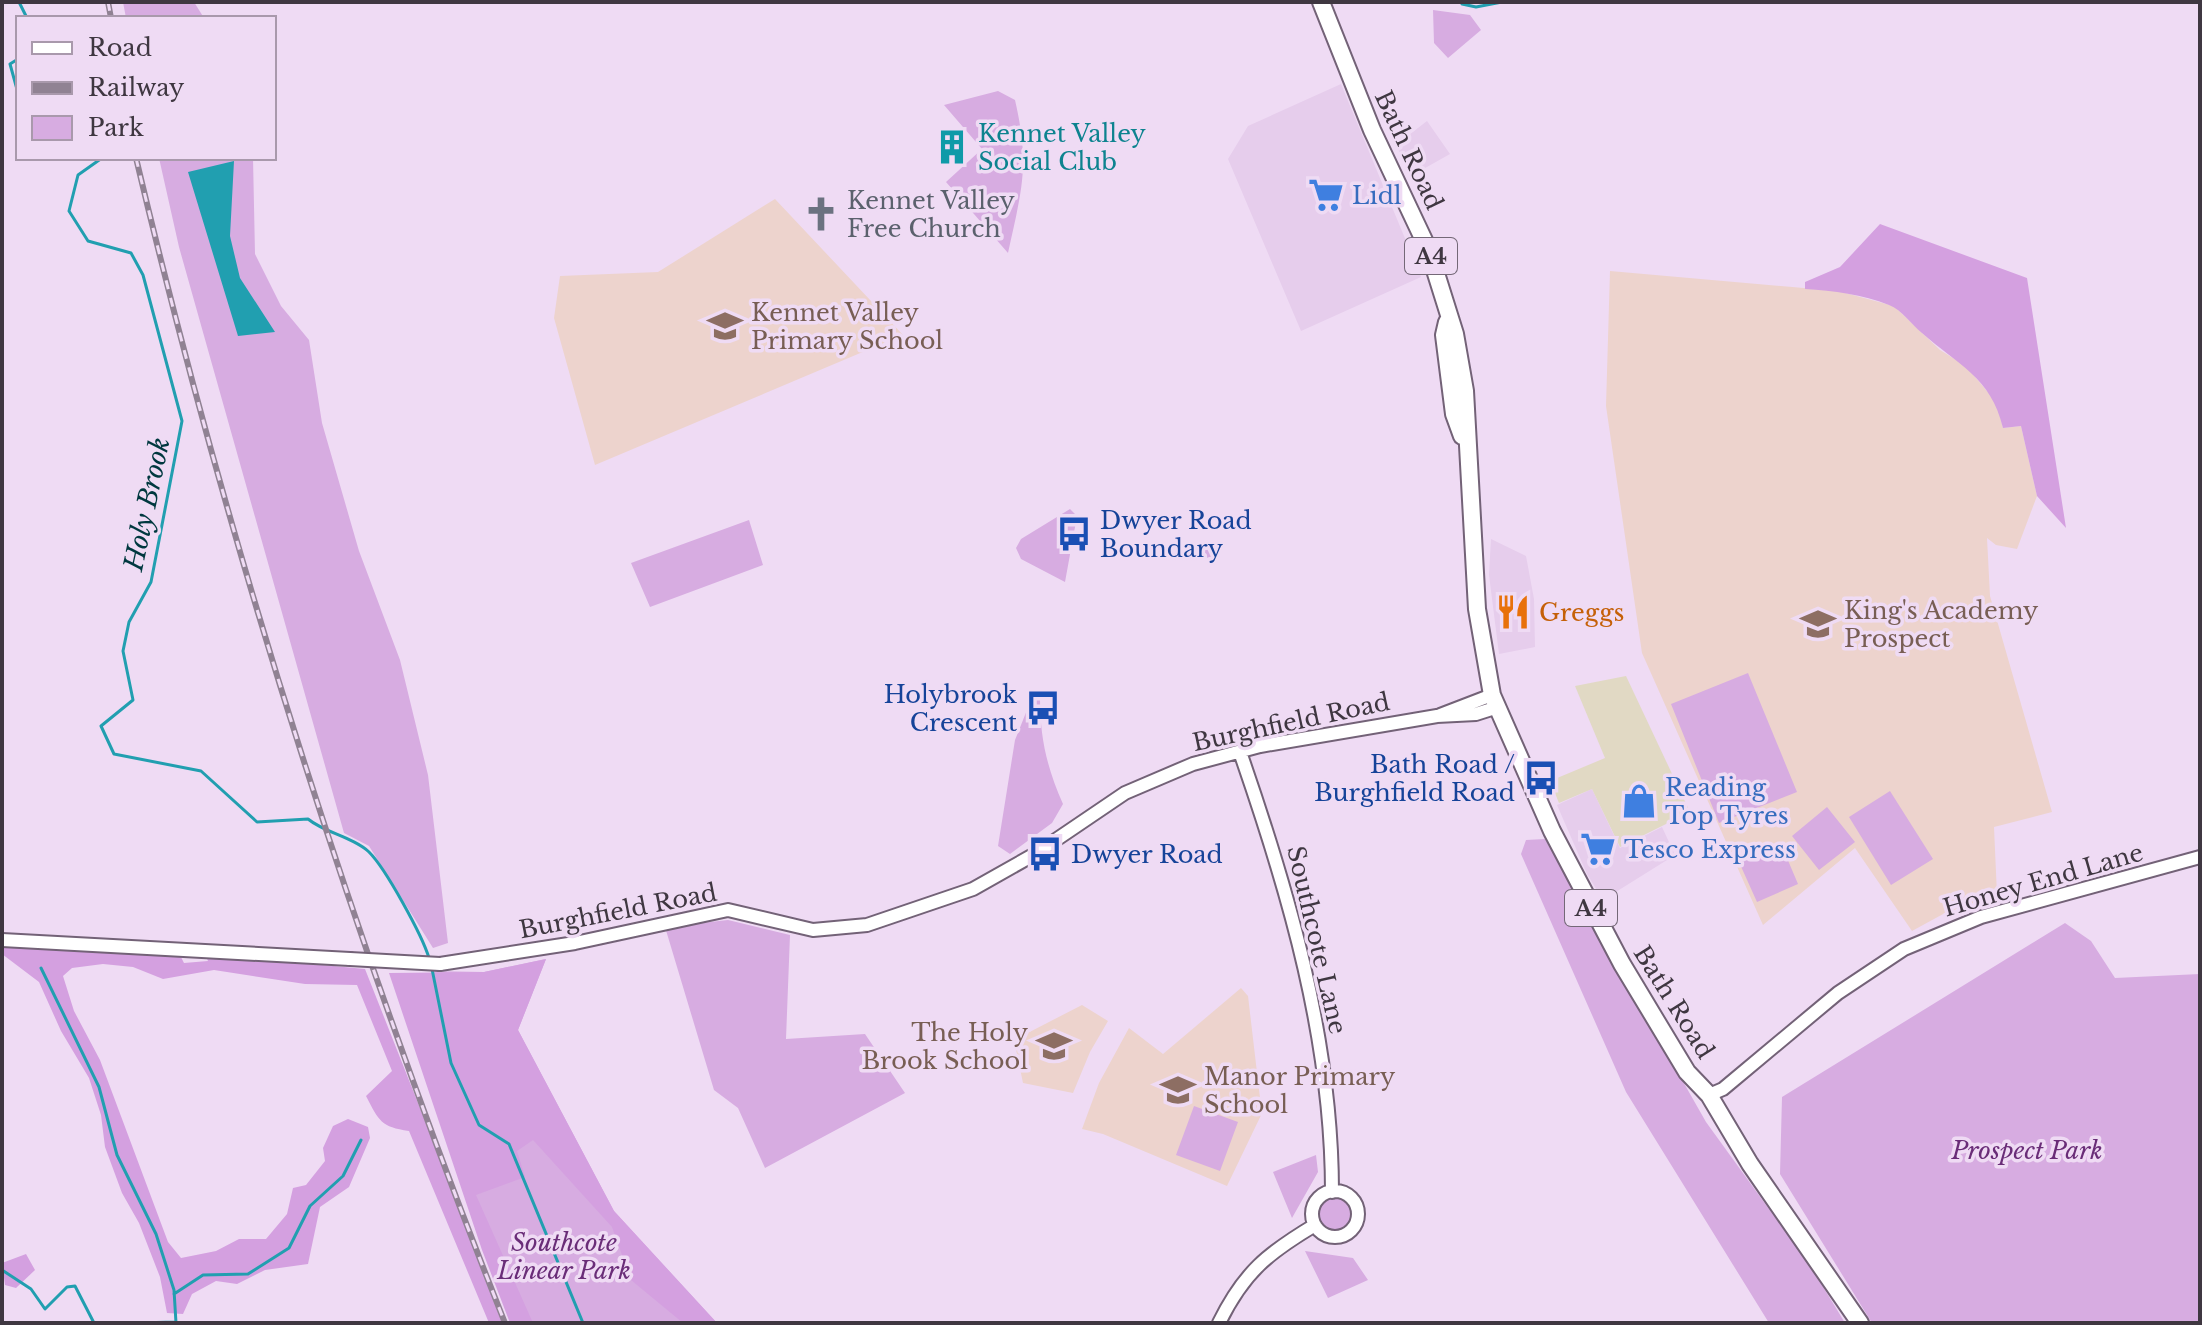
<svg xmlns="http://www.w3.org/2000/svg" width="2202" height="1325" viewBox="0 0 2202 1325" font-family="'Libre Baskerville',serif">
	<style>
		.built { fill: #e6cdec }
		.industrial { fill: #e1d9c4 }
		.education { fill: #edd3cd }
		.green { fill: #d7ace1 }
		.forest { fill: #d4a0e0 }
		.water { fill: #219fb0 }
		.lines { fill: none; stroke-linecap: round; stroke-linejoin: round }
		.stream { stroke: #219fb0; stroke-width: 3 }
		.tertiary-casing { stroke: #736277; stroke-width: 16 }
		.primary-casing { stroke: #736277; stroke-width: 20 }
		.tertiary { stroke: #fff; stroke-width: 12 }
		.primary { stroke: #fff; stroke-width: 16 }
		.rail-casing { stroke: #908293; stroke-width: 6 }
		.rail { stroke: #efdbf4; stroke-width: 3; stroke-dasharray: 9; stroke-linecap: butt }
		.tertiary-bridge-casing { stroke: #736277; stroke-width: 16; stroke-linecap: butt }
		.tertiary-bridge { stroke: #fff; stroke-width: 12 }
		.labels { text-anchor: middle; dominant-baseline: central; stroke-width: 7; stroke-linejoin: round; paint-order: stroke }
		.shield { fill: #efdbf4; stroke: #746877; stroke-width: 2 }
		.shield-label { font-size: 22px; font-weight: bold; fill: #3f3741 }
		.culture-label { font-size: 24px; fill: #0d838f; stroke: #efdbf4; text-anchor: start }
		.street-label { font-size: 24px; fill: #3f3741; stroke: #efdbf4 }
		.shop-label { font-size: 24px; fill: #366cbe; stroke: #efdbf4; text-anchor: start }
		.worship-label { font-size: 24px; fill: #5b616d; stroke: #efdbf4; text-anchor: start }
		.education-label { font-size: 24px; fill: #785e54; stroke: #efdbf4; text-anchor: start }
		.transit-label { font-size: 24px; fill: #164399; stroke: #efdbf4; text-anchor: start }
		.food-label { font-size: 24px; fill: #c56008; stroke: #efdbf4; text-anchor: start }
		.park-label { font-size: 24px; font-style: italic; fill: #6a2d78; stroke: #efdbf4 }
		.water-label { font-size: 26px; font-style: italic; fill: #00383f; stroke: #efdbf4 }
	</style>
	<rect width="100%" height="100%" fill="#efdbf4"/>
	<path class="built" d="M1341,84l80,193 -120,54 -73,-172 20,-33z
		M1427,121l23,33 -39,22 -15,-31z
		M1491,539l35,17 8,43 1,48 -36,7 -10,-79z
		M1592,789l28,59 42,-21 13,28 -72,45 -16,-26 -30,-69z"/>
	<path class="industrial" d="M1626,676l64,136 -70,35 -28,-58 -33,14 -9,-22 55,-23 -30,-72z"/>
	<path class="education" d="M775,199l128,136 -308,130 -41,-147 6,-42 98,-4z
		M1610,271l228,20 56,15 46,44 26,16 31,37 6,25 18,-2 16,70 -20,53 -21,-4 -9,-7 3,58 62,216 -58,15 3,68 -52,18 -33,18 -57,-83 -92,77 -121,-272 -36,-247z
		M1241,988l7,8 12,102 4,11 -37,77 -124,-52 -21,-5 17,-46 30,-55 34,26z
		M1082,1005l26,16 -18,31 -17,41 -50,-10 -9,-43z"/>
	<path class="green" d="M123,2h71l10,16h-78z
		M1433,10l37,5 11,15 -33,28 -14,-15z
		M998,91l17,9c15,65 7,89 -7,153l-62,-71 36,-33 -38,-44z
		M159,158h94l2,96 26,52 28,34 13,83 37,128 41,109 28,115 20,168 -15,5 -64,-102 -25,-13 -165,-586z
		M1070,509l7,7 -12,66 -44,-23 -5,-11 5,-9z
		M749,520l14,45 -113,42 -19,-44z
		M1213,541l8,5 -3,9 -20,5 -8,-4 3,-11z
		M1748,673l49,119 -78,31 -48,-119z
		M1040,698c0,40 7,70 23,106l-11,19 -42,31 -12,-8 17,-106 16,-40z
		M1890,791l43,68 -42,26 -42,-68z
		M1827,807l28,35 -36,28 -27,-34z
		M1545,839l161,283 107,148 32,53h-76l-143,-231 -105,-238 5,-14z
		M1781,844l17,40 -41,18 -18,-40z
		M728,920l62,15 -4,104 79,-5 40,59 -140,75 -27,-60 -24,-18 -49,-163z
		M2065,923l26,18 24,37 85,-4v349h-328l-92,-149 2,-77z
		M546,959l-28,71 96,181 103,112h-200l-45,-112 -40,-240 52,1z
		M1194,1106l44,16 -18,49 -44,-16z
		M1316,1155l2,17 -26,46 -19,-46z
		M1316 1214a19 19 0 1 1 38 0a19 19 0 1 1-38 0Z
		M1305,1251l48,7 15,22 -40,18z"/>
	<path class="forest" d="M1880,224l147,54 39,250 -29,-32 -16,-70 -18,2c-12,-51 -45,-63 -81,-95 -10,-8 -20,-23 -33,-28 -27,-11 -55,-14 -84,-16v-7l35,-15z
		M2,945l179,12 3,6 24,-2 -3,-7 160,15 140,354h-16l-80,-192c-28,-4 -30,-10 -43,-35l26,-25 -35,-86 -52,-1 -91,-14 -51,9 -30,-12 -30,-3 -31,4 -9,8 11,35 26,49 68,182 13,16 35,-7 23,-12h27l21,-25 6,-26 13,-3 19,-24 -2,-13 10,-22 15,-7 20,8 2,11 -21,49 -29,20 -12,57 -43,6 -28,14 -21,-3 -24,13 -9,20 -16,-1 -7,-36 -21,-54 -17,-30 -17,-46 -4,-32 -12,-37 -28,-47 -22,-49 -37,-28z
		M546,959l-28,71 96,181 103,112h-34l-52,-43 -19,-53 -79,-87 -16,11 8,26 -49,18 57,128h-23l-28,-73 -93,-277 95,-1z
		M26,1254l9,16 -19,18 -11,-3 -3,-22z"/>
	<path class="water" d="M234,161l-4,75 10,42 35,54 -37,4 -50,-164z"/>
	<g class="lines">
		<path class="stream" d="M19,2l8,16
			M1462,4l14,3 26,-5
			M18,59l-8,5 8,29
			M102,158l-24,17 -9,36 19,30 43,12 12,22 39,146 -31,161 -22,40 -6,29 10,49 -32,26 13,28 87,17 56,51 51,-3c17,14 45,18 61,33 17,17 53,83 60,106
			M41,968l58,119 18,68 39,79 18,56 2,33
			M432,969l19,94 28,62 30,19 74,179
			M2,1270l29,19 14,20 22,-22 8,-1 19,37
			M174,1294l29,-19 45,-1 41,-26 21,-42 33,-30 18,-36
			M138,1323l37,-1"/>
		<g class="tertiary-casing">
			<path id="tertiary" d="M1440,715l52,-20
				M1240,752c49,141 92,288 92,440
				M2,940l348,19
				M440,964l135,-21 153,-33 85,20 54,-5 106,-36 62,-35 90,-61 68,-29 67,-18 177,-30 39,-2 22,-7
				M1709,1095l14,-6 115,-96 66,-44 77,-32 219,-60
				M1312 1214a23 23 0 1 1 46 0a23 23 0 1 1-46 0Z
				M1219,1323c25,-51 49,-70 96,-98"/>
		</g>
		<g class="primary-casing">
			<path id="primary" d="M1321,2l51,128 57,121 26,83 10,57 12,218 15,86 60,136 70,133 65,108 22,23 41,69 110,159
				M1447,322l-3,13 10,79 8,22"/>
		</g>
		<use href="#tertiary" class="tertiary"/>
		<use href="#primary" class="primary"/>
		<g class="rail-casing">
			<path id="rail" d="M108,2l3,16
				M136,158c94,396 219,787 369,1165"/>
		</g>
		<use href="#rail" class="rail"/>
		<g class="tertiary-bridge-casing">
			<path id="tertiary-bridge" d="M350,959l90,5"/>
		</g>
		<use href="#tertiary-bridge" class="tertiary-bridge"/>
	</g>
	<defs>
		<g id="building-bare" transform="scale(2.76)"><path d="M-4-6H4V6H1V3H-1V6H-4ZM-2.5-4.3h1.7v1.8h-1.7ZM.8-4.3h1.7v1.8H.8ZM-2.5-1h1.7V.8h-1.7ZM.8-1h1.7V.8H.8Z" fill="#0f9aa8" stroke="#efdbf4" stroke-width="2.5" paint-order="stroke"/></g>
		<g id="supermarket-bare" transform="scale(2.76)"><path d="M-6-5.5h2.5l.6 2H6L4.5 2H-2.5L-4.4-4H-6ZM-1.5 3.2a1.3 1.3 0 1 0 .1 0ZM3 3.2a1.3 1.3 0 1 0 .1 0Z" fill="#3f7fe0" stroke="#efdbf4" stroke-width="2.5" paint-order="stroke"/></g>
		<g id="church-bare" transform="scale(2.76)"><path d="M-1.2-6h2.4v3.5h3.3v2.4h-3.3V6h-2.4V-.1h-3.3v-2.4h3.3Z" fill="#6b7280" stroke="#efdbf4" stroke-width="2.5" paint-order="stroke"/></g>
		<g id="school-bare" transform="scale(2.76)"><path d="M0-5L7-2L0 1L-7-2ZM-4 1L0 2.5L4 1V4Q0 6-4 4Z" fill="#8d6e63" stroke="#efdbf4" stroke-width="2.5" paint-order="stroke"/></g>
		<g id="bus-bare" transform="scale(2.76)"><path d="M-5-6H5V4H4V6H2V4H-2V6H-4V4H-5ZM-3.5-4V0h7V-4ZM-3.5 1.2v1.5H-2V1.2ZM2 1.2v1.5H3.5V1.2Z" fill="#1a4fb4" stroke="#efdbf4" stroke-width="2.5" paint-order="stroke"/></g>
		<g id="restaurant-bare" transform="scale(2.76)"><path d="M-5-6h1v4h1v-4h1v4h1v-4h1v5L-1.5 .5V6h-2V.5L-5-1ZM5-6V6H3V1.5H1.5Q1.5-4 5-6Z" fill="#e8710a" stroke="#efdbf4" stroke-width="2.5" paint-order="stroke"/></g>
		<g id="shop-bare" transform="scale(2.76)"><path d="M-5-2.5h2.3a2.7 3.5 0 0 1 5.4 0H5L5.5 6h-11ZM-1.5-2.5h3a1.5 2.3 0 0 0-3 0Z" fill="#3f7fe0" stroke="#efdbf4" stroke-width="2.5" paint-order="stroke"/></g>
	</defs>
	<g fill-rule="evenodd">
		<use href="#building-bare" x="952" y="147"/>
		<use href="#supermarket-bare" x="1326" y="195"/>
		<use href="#church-bare" x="821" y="214"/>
		<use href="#school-bare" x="725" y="326"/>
		<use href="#bus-bare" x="1074" y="534"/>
		<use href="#restaurant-bare" x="1513" y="612"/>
		<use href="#school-bare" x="1818" y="624"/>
		<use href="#bus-bare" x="1043" y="708"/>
		<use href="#bus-bare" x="1541" y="778"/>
		<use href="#shop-bare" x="1639" y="801"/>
		<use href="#supermarket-bare" x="1598" y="849"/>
		<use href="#bus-bare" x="1045" y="854"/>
		<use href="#school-bare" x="1054" y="1046"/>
		<use href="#school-bare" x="1178" y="1090"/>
	</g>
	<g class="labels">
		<g class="shield">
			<rect x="1405" y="238" width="52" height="36" rx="6"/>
			<rect x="1565" y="890" width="52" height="36" rx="6"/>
		</g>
		<g class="shield-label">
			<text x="1431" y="256">A4</text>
			<text x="1591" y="908">A4</text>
		</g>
		<g class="culture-label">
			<text x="978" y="133">Kennet Valley<tspan x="978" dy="28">Social Club</tspan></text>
		</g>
		<g class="street-label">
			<text transform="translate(1409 150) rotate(65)">Bath Road</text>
			<text transform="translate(1291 722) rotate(-12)">Burghfield Road</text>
			<text transform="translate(2043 880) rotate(-16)">Honey End Lane</text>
			<text transform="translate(618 911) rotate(-11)">Burghfield Road</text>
			<text transform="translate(1317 940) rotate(77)">Southcote Lane</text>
			<text transform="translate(1674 1002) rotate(58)">Bath Road</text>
		</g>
		<g class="shop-label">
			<text x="1352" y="195">Lidl</text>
			<text x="1665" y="787">Reading<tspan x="1665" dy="28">Top Tyres</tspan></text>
			<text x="1624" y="849">Tesco Express</text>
		</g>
		<g class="worship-label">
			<text x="847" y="200">Kennet Valley<tspan x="847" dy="28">Free Church</tspan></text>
		</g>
		<g class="education-label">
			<text x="751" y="312">Kennet Valley<tspan x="751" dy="28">Primary School</tspan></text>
			<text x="1844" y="610">King's Academy<tspan x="1844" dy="28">Prospect</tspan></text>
			<text x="1028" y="1032" text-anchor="end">The Holy<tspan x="1028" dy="28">Brook School</tspan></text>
			<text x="1204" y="1076">Manor Primary<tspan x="1204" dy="28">School</tspan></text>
		</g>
		<g class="transit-label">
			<text x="1100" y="520">Dwyer Road<tspan x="1100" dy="28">Boundary</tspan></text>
			<text x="1017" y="694" text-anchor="end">Holybrook<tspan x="1017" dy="28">Crescent</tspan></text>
			<text x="1515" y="764" text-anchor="end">Bath Road /<tspan x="1515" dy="28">Burghfield Road</tspan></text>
			<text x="1071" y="854">Dwyer Road</text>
		</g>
		<g class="food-label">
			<text x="1539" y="612">Greggs</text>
		</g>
		<g class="park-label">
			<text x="2027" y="1150">Prospect Park</text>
			<text x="564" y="1242">Southcote<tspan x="564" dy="28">Linear Park</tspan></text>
		</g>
		<g class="water-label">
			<text transform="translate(147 504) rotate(-78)">Holy Brook</text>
		</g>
	</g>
	<rect width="2202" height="1325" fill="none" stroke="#3f3741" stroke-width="8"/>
	<rect x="16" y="16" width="260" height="144" fill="#efdbf4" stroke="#a999ac" stroke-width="2"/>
	<rect x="32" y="42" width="40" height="12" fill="#ffffff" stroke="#a999ac" stroke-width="2"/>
	<text x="88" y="56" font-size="24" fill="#3f3741">Road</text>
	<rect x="32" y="82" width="40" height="12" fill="#908293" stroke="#a999ac" stroke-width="2"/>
	<text x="88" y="96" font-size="24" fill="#3f3741">Railway</text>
	<rect x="32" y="116" width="40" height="24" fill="#d7ace1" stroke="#a999ac" stroke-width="2"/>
	<text x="88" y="136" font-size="24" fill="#3f3741">Park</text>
</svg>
